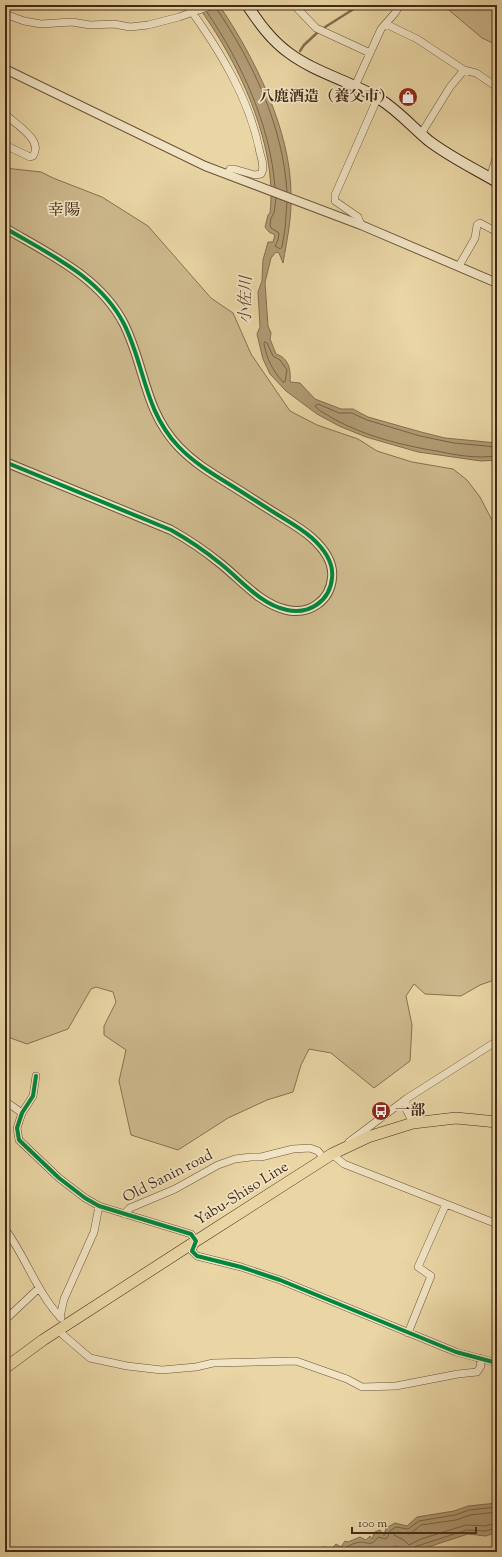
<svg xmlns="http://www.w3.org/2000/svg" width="502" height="1557" viewBox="0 0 502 1557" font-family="'Sorts Mill Goudy','Noto Serif JP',serif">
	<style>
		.green { fill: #cdb98d; stroke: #877152 }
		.water { fill: #b19b74; stroke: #846d4e }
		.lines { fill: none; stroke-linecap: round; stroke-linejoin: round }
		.shore { stroke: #796245; stroke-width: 1 }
		.stream { stroke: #846d4e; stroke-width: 2.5 }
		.minor-casing { stroke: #6b543a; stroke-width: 8 }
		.tertiary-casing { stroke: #6b543a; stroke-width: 10 }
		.secondary-casing { stroke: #412916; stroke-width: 12 }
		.primary-casing { stroke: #412916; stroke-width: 12 }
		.minor { stroke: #f1e4c4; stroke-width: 7 }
		.tertiary { stroke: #f1e4c4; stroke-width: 8 }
		.secondary { stroke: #f1e4c4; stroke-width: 10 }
		.primary { stroke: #ead6a5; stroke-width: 11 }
		.cycleway-casing { stroke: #f1e4c4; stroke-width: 6 }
		.cycleway { stroke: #00873e; stroke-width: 4 }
		.labels { text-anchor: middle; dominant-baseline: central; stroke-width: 3.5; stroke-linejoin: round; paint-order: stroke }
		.poi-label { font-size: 15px; font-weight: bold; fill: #412916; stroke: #f1e4c4; text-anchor: end }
		.street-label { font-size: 15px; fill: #412916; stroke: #f1e4c4 }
		.neighbourhood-label { font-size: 16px; fill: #412916; stroke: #f1e4c4 }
		.water-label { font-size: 16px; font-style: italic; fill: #5d462e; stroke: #f1e4c4 }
	</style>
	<rect width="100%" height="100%" fill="#ead6a5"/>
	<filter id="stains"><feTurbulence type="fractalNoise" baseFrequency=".005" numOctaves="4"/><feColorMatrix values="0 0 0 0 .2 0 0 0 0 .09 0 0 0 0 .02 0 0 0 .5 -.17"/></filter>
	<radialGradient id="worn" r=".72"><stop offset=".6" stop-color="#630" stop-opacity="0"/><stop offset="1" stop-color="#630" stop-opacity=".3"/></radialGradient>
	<path class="green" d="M443,5h54v40l-15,-7z
		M5,168l36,4 12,6 49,19 46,29 63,72 22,15 18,41 39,57 27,14 41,14 19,12 35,11 41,7 14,11 13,17 14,27 3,2v453l-17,6 -19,11 -36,-2 -11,-10 -8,12 6,29 -2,36 -36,27 -43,-35 -22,-4 -8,16 -8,27 -26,8 -39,18 -50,32 -47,-15 -12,-54 7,-31 -22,-15v-9l12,-24 -3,-10 -17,-5 -5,2 -23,40 -41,15 -22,-8z"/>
	<path class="water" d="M197,5h22c35,51 72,126 72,189 1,23 -4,46 -8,69l-4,-10 -3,-1 -5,6 -6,24 3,44 3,7 -1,6 6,15c13,4 15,16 14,28l10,1 15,16 26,10h12l15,8 53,15 24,6 52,5v17l-16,1 -63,-9 -52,-15 -27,-11 -22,-12 -31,-23 -16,-17 -7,-15 -6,-25 3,-7 -2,-35 4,-11 1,-21 5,-18h5l2,-7 -6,-3 -4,-5 3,-12 2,-2c8,-69 -33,-154 -73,-208z
		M497,1503v29l-11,4 -18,-2 -55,18h-15l1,-5 -4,-1 -11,6h-94l34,-5 8,1 4,-4 5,3 4,-6 3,1 12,-5 6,3 4,-4 2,3 3,-7 5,-2 4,6 2,-8 9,-5 12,3 10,-9 37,-6 14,-5z"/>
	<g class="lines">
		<path class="shore" d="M216,8c37,54 67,118 71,184
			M207,12c35,52 63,112 68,175
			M276,198l-2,15 -3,5 -1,7 1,3 8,5 -1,7 -3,6 5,3 2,-2 3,-18 2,-27
			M265,342l2,1 6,13 7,4 7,10 -2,12h-2c-11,-12 -16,-23 -19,-38z
			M497,447l-43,-4 -34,-7 -53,-16 -15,-7h-13l-21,-9 -3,2c3,5 12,8 17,12 34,19 73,28 110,34 13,3 27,5 40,5 5,0 10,-1 15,-1
			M497,1512l-27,3 -14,5 -35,5 -11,9 -13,-2 -3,3 10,5 5,5 12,-6 45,-14 19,1 12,-3
			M334,1552l3,-2h5c4,-3 13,-8 19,-8 8,1 11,4 17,-5l8,2 2,-3 2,-5 6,-4 12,2 11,-8 36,-6 14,-5 28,-3
			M413,1552l1,-5 53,-17 18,1 12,-3"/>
		<path class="stream" d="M322,29l38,-24
			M300,51l4,-6 14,-13"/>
		<g class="minor-casing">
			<path id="minor" d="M187,5c32,44 63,94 73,148 2,7 5,15 1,21l-6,1 -21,-6h-4l-2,5
				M294,5l22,23 54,25
				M5,14l19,7 17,3 31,-2 18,3 24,-1 16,3 18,-2 31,-8 34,-12
				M386,24l31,15 47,31 -14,17 -29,47
				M464,70l12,3 21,14
				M355,86l26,-57 14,-16 5,-8
				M5,114c10,10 39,26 28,42l-3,1 -25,-12
				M490,178l7,-23
				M361,225l-3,-8 -23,-16v-6l43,-98
				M459,266l16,-28 2,-13 3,-2 17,9
				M36,1076l-3,20 -11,17 -5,15 2,12 40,38 26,20 14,8 92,28 5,7 -4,10 5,5 44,11 39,13 176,72 41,11
				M406,1099v10l7,14
				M5,1101l17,12
				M349,1142l57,-43 91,-58
				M336,1152l-4,2 12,10 153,60
				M124,1214l6,-6 45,-19 43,-24 17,-6 16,-2h10l32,-8 17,-1 8,3 6,8
				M5,1229c21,28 32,64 56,89
				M60,1317l4,-18 30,-67 5,-26
				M5,1320l34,-32
				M59,1330l3,4 28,24 37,8 35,4 34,-3 17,-4 83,-2 51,18 15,8 34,-1 62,-12 19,-2 4,-6 -2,-8
				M408,1333l23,-57 -13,-9 28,-63"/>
		</g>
		<g class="tertiary-casing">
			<path id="tertiary" d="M5,69l200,97 156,59 136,58
				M5,228c44,26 95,49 119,96 21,42 20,86 54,122 15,16 33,27 51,38 18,11 36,23 54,34 10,6 20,12 29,20 11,10 22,24 20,40 -2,23 -23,37 -45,32 -27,-6 -46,-30 -66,-46 -16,-13 -32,-24 -50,-34l-166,-68"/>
		</g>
		<g class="secondary-casing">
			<path id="secondary" d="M247,5c12,18 24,35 42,48 27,20 61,28 89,45 20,12 34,29 51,43 21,16 46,28 68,41"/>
		</g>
		<g class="primary-casing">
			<path id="primary" d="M5,1368l38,-28 153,-99 136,-87 36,-17 45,-14 43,-5 41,4"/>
		</g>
		<use href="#minor" class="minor"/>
		<use href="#tertiary" class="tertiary"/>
		<use href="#secondary" class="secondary"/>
		<use href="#primary" class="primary"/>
		<g class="cycleway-casing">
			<path id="cycleway" d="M5,228c44,26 95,49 119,96 21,42 20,86 54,122 15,16 33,27 51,38 18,11 36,23 54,34 10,6 20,12 29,20 11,10 22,24 20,40 -2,23 -23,37 -45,32 -27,-6 -46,-30 -66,-46 -16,-13 -32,-24 -50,-34l-166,-68
				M36,1076l-3,20 -11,17 -5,15 2,12 40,38 26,20 14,8 92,28 5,7 -4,10 5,5 44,11 39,13 176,72 41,11"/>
		</g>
		<use href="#cycleway" class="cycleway"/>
	</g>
	<defs>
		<g id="shop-disc" transform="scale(1)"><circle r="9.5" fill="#8f2418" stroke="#f1e4c4"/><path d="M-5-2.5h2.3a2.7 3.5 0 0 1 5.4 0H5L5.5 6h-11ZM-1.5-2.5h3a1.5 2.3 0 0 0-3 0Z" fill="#fff"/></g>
		<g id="bus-disc" transform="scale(1)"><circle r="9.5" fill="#8f2418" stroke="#f1e4c4"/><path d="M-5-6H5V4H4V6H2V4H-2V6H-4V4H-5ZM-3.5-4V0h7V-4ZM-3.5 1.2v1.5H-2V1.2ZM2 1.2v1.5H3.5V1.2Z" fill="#fff"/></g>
	</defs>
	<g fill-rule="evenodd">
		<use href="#shop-disc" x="408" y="97"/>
		<use href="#bus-disc" x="381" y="1111"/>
	</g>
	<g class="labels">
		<g class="poi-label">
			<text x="394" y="97">八鹿酒造（養父市）</text>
			<text x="395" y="1111" text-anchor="start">一部</text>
		</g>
		<g class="street-label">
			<text transform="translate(168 1177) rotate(-27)">Old Sanin road</text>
			<text transform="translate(242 1194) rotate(-32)">Yabu-Shiso Line</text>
		</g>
		<g class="neighbourhood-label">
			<text x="64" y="211">幸陽</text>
		</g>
		<g class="water-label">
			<text transform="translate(247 300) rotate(-89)">小佐川</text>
		</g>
	</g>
	<rect width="502" height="1557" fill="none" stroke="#ead6a5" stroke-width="20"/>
	<rect x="6" y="6" width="490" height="1545" fill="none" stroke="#412916" stroke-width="2"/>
	<rect x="10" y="10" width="482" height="1537" fill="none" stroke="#412916"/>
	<path d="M352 1527v6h124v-6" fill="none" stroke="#412916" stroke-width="2"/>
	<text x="358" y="1527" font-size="12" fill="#412916" stroke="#f1e4c4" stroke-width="3" paint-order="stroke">100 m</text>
	<rect width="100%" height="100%" filter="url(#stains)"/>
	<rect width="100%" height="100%" fill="url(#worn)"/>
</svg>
